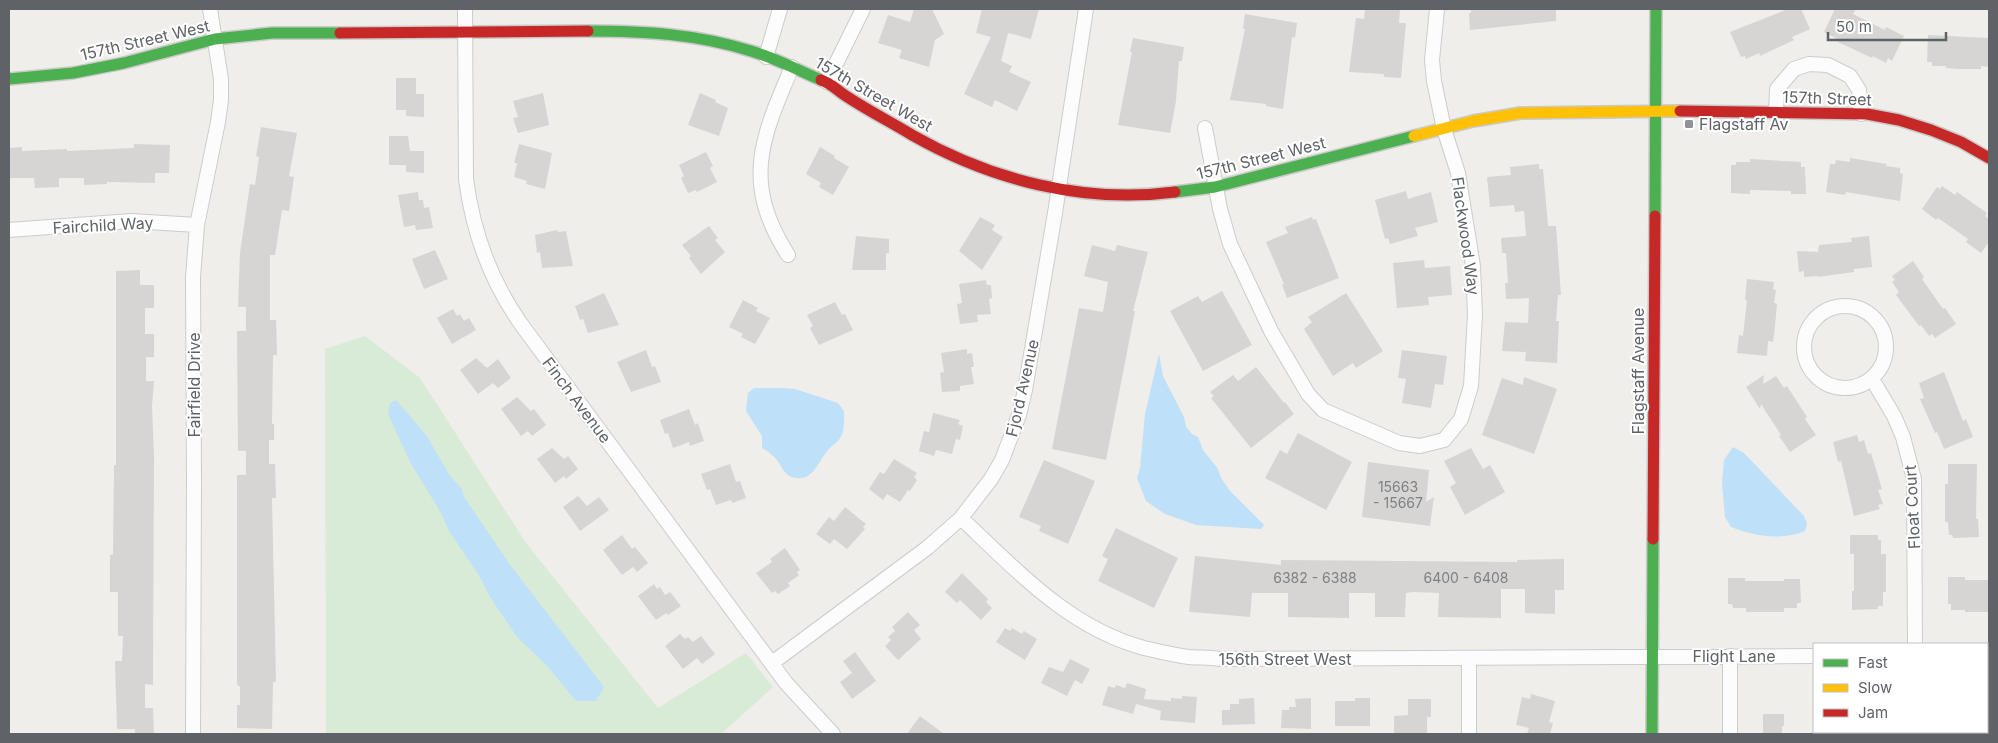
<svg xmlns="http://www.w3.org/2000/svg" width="1998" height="743" viewBox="0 0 1998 743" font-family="Inter,sans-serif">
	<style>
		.green { fill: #d8ebd6 }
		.water { fill: #bfe0f9 }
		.building { fill: #d6d5d3 }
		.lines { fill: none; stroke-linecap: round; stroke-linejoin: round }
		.street-casing { stroke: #cbcccc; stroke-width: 16 }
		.fast-casing { stroke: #cacacb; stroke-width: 14 }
		.slow-casing { stroke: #cacacb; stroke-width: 14 }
		.jam-casing { stroke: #cacacb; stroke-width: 14 }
		.street { stroke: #fdfcfc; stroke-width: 14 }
		.fast { stroke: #4caf50; stroke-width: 11 }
		.slow { stroke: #ffc107; stroke-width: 11 }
		.jam { stroke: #c62828; stroke-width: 11 }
		.poi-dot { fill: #919496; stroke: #fff; stroke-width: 2 }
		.labels { text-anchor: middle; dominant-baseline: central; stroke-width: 4; stroke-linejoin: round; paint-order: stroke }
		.number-label { font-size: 14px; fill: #7e8184 }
		.street-label { font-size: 16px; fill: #5f6368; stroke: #fff }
		.poi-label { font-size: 16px; fill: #5f6368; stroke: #fff; text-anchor: start }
	</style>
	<rect width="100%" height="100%" fill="#efeeea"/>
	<path class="green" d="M365,336l55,42 106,165 132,165 88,-55 27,34 -52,47h-395l-1,-385z"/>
	<path class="water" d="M1159,354l4,22 21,41 2,10 6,7 6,3 5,13 15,19 3,9 9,13 34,34 -3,4 -65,-4 -31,-11 -19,-13 -9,-23 3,-10 5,-54z
		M754,388h29l12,1 43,14 6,8c0,8 1,20 -4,27 -2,4 -8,7 -11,11 -10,10 -15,32 -33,29 -12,-2 -13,-10 -19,-18 -4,-5 -10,-9 -15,-12v-12l-16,-25 2,-18z
		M396,400l31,36 23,40 12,13 2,8 47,69 93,121 -8,14h-20l-28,-34 -31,-30 -27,-40 -10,-20 -31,-46 -8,-18 -31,-51 -22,-48 2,-11z
		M1733,447l11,6 60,63 3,8 -2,7c-23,10 -51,5 -74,-4l-6,-10 -3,-35 2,-22z"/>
	<path class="building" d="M914,9h18l12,25 -9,6 -6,27 -30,-9 3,-8 -24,-7 10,-28 22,7z
		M982,9h57l-8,30 -23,-6 -7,28 11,5 -3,6 22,10 -14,29 -22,-11 -3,7 -28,-13 27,-57 -15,-4z
		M1365,9h35l-1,14h7l-5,55 -17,-1v-3l-35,-2 7,-54 8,1z
		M1471,9h85v12l-86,9 -1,-17h2z
		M1788,9h13l9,20 -18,8 2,3 -34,16 -1,-3 -13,6 -1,-3 -4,1 -11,-25z
		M1835,9h21l-3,5 32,16 1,-3 18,9 -12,25 -4,-3 -2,5 -13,-7 -1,2 -34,-16 1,-2 -15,-8z
		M1245,14l52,9 -2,15 -3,-1 -9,72 -17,-3v-2l-36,-4 15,-71h-2z
		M1928,35l61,3v29l-8,-1v3h-23l-12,-1v-2h-14v-4h-5z
		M1133,38l51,9 -2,14h-3l-3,40 -6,32 -52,-8 14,-73h-2z
		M396,78h20v16h8v23l-18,-1v-6h-10z
		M543,93l6,32 -31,8 -5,-15 5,-1 -5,-16z
		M700,93l16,7 -1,2 13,6 -9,28 -31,-11z
		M261,127l36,6 -8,43 5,1 -5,34 -7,-1 -7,45h-5v65h6l1,35h-4l-1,69h2v16h-5v24h6l1,34h-4l4,184h-3l-1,47 -35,-1v-23h3v-19h-2l-1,-3v-208h9v-24h-8l-1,-120h9v-24h-8l2,-54 10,-69 5,1 4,-28 -3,-1z
		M389,136h19l2,15h14v22l-18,-1v-7h-17z
		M134,144l36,1 -1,28h-14v10l-48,-1v2l-23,1v-7h-25v9l-24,1 -1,-10h-25v-30l13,-1v4l45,-2v2l67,-3z
		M519,144l33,9 -7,36 -19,-5 1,-3 -13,-4 3,-14h-3z
		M820,147l15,9 -1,2 15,9 -16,28 -14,-8 2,-4 -15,-9z
		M706,152l7,14 -3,2 7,14 -20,10 -1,-2 -8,3 -7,-15 3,-2 -5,-11z
		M1850,158l37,6 -1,2 14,2v5l3,1 -3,27 -54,-9 -1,3 -19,-3 4,-28h5l1,-4 14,2z
		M1750,159l51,3v5h4l1,27h-15v-3h-4l-37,-1v4l-19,-1v-28h5v-3h14z
		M1539,164v5h4l5,57h8l5,69h-3l-2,26h3l-2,42 -32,-2 1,-9 -24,-1 3,-29 23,1 1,-25 -23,1 -1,-16h3l-2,-30h-4l-1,-15 25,-2 -2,-25 -9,1 -1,-7 -24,2 -3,-30 24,-2 -1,-8z
		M1942,186l13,9 2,-3 30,21 -2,3 4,3v23l-8,11 -15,-11 2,-3 -30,-21 -2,2 -14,-11 15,-22 3,2z
		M1406,191l2,8 23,-7 7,30 -23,6 3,8 -28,8 -2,-6 -3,1 -10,-39z
		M418,192l1,8h4l1,8 5,-1 4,21 -17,2 -1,-5 -11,2 -6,-32z
		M980,217l15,8 -3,5 11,7 -21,33 -23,-19z
		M1312,217l1,3 3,-1 23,59 -52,20 -5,-13 2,-1 -18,-42 22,-9 -3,-6z
		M709,226l9,12 -3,2 10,12 -24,22 -12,-16 2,-2 -9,-11z
		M557,230l1,2 8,-1 7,35 -31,2 -2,-16 -3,1 -2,-18z
		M856,236l33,3v14h-3v17h-34z
		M1869,236l3,31 -18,2v3l-36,5 -1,-1 -13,1v-6l-5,1 -2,-21 21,1 1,-7 33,-3 -1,-4z
		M1092,245l23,6 2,-6 31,7 -15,59h2l-29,149 -54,-11 27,-141 24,4 5,-30 -24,-6z
		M435,250l13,29 -24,10 -12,-30z
		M1424,260l1,8 25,-2 2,29 -24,2 1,8 -32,3 -4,-45z
		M1913,261l11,16 -2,2 21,30 2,-1 11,16 -21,14 -3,-4 -3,2 -8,-11 -2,1 -23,-31 3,-3 -7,-10 3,-2 -3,-4z
		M140,270v15h14v23h-9v26h9v23h-8v24h8l-2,25 2,51 -1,228 -8,-1v24h8l1,25h-19v-4h-18l-2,-68h7l1,-25h-5v-44h-8v-37h3l1,-90h2v-194z
		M1747,279l27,3 -1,7 3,1 -2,13 3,1 -2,22 -2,16 -5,-1 -1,15 -30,-3 2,-18 4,1 4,-36h-2z
		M986,280l1,5h4l1,13 -3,1 2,15 -14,1 1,7 -18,2 -3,-20 5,-1 -3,-19z
		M1222,291l30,54 -49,26 -33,-60 28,-15 4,6z
		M604,293l15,32 -31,8 -5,-14 -3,1 -5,-14z
		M1346,293l37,58 -27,17 -3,-5 -20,13 -29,-47 8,-7 -4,-5z
		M743,300l15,8 -2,3 14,7 -15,26 -14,-7 2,-3 -14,-7z
		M835,302l7,13 3,-1 8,16 -34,15 -9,-17 3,-2 -6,-11z
		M453,309l4,7 3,-2 4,7 5,-3 7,12 -24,14 -15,-26z
		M967,349v5l5,-1 2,14h-3l3,17 -14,2v5l-18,1 -2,-19 4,-1 -3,-19z
		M646,350l6,17 3,-1 6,16 -30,10 -14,-30z
		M1402,350l45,6 -4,29 -8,-1 -4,24 -29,-5 4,-24 -8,-1z
		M476,358l11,10 11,-9 13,19 -13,10 -5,-5 -15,11 -18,-24z
		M1256,367l28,36 1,-1 9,12 -43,34 -40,-50 3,-2 -4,-4 23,-17 5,6z
		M1944,372l19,49 3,-2 7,18 -29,12 -7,-17 -2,1 -15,-34 4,-1 -5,-15z
		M1764,375l-1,9 13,-8 8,12 3,-2 20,31 -2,2 11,16 -26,17 -11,-16 2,-1 -20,-31 -1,5 -14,-22z
		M1524,377l33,12 -23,65 -52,-19 20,-57 21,7z
		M517,397l14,14 3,-2 12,16 -14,11 -4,-5 -7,5 -20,-27z
		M689,409l6,16 3,-2 6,18 -14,5 -1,-4 -16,6 -5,-15 -3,1 -5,-14z
		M933,413l27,7 -2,4 5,2 -3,14 -4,-1 -4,15 -16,-4 -2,6 -15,-5 5,-20 5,1z
		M1298,433l54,29 -26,48 -61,-32 15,-28 7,4z
		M1857,435l2,7 5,-2 4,14 3,-1 11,36 -4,1 5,14 -5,1 2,4 -26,7 -13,-55 -3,1 -5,-20z
		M552,448l12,11 4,-3 10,13 -12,10 -2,-3 -9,7 -18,-24z
		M1471,448l12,21 7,-4 15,27 -40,23 -15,-28 6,-4 -12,-22z
		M894,459l23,14 -3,4 3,3 -7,11 -2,-1 -8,12 -13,-8 -4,6 -14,-11 11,-17 4,2z
		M1044,460l51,21 -27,63 -29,-13 2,-5 -22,-9z
		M1368,462l61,8 -3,32 8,-5 -4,29 -68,-9z
		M730,464l6,18 4,-1 6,17 -14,5 -1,-3 -15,5 -6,-16 -3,1 -6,-16z
		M1948,464h29l-1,55h2l1,18 -26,1 -1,-3h-3l-1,-13h-3v-38h3z
		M578,496l9,10 12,-9 10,13 -29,21 -17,-24z
		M845,507l21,17 -3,3 2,2 -18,20 -13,-10 -4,5 -14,-10 13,-17 5,4z
		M1116,528l62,30 -24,50 -56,-27 10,-22 -6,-3z
		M622,535l10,14 3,-2 13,16 -11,9 -4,-5 -11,8 -19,-25z
		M1850,535h28v5h3v14h5v38h-3v14h-5v3l-26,1v-19h2v-37h-4z
		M785,548l15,22 -3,2 2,3 -11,8 2,3 -12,8 -3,-3 -3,2 -16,-20 16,-11 -2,-3z
		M1195,556l86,9v-5l236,2v-2l47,-1v31h-9v24l-30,-1v-24h-24v29l-63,-1 1,-24 -26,-1 -7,1 -1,24h-30v-24h-26v25l-61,-1v-24h-36l-2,24 -46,-4 -15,-1z
		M962,573l26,26 -2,3 6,6 -11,12 -21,-20 -3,3 -12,-11z
		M1948,577h17v3h24v32h-24v-2h-14v-6h-3z
		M1728,578h17v3h39v-2h16l1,24h-4v5h-13v4h-38v-4h-13l-1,-4h-4z
		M654,584l3,5 3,-2 5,8 5,-3 11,14 -13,9 -2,-2 -10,7 -18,-24z
		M908,612l12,13 -6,5 7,9 -23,21 -13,-14 6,-6 -3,-3 7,-6 -3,-4z
		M1005,628l5,3 2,-3 10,6 2,-3 13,8 -12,21 -29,-18z
		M680,634l5,5 3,-2 5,5 8,-6 14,18 -13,10 -5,-6 -14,11 -18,-23z
		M855,652l21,29 -24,18 -12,-17 12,-9 -9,-12z
		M1070,659l20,10 -8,15 -7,-4 -8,16 -26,-13 8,-16 14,5z
		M1127,683l19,6 -2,10 27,2v-3l11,1v-3l15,1 -2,26 -35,-3 1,-9 -25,-7 -3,10 -31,-9 6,-19 7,2 1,-3 9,3z
		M1531,694l24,7 -6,21 4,1 -3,11h-23l2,-6 -13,-3 6,-28 8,2z
		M1254,698l1,26 -33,1v-15h8v-6h9v-5z
		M1311,698v31l-30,-1 1,-18h7v-3h7l-1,-8z
		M1355,698h15v28h-35v-25h20z
		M1408,699h23v18h-4v17h-33v-18l14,-1z
		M1763,714h21v12h-2v8h-19z
		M920,716l24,18h-37z"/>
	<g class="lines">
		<g class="street-casing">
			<path id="street" d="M465,9l1,170c7,54 24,101 55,145l265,359 47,51
				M766,57l14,-48
				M827,82l36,-73
				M1776,112l1,-23 17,-20 15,-5 19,1 22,11 9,14 2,24
				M1205,128l15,81 10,35 41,87 37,63 15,16 76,33 21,3 24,-6 17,-21 10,-33 4,-71 -2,-49 -15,-93 -14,-44 -10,-48 -2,-21 5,-51
				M9,230l122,-9 66,4
				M788,255c-46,-72 -27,-116 4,-188
				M1804 347a41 41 0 1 1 82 0a41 41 0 1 1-82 0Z
				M1872,379l22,37 9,21 11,42 1,165
				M961,518c55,52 108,110 183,130 14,3 29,7 45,9 10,1 20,0 30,2l595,-3
				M1987,657h2
				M772,663l155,-115 34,-30 30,-39 11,-19 17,-45 6,-25 30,-177 31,-204
				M1921,732l1,2
				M193,734l1,-254 -1,-203 4,-52 21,-103 3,-22v-21l-11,-70
				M1469,734v-75
				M1730,734v-78"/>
		</g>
		<g class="fast-casing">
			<path id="fast" d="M588,31c56,0 109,3 163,20 24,7 47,19 70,29
				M9,79l64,-6 51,-10 91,-24 57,-6h68
				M1175,192l40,-5 199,-51
				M1655,216l1,-207
				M1652,734l1,-195"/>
		</g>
		<g class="slow-casing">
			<path id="slow" d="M1414,136l59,-15 48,-8 159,-2"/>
		</g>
		<g class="jam-casing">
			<path id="jam" d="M340,33l248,-2
				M821,80c9,3 15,9 22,14 22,15 46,27 69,41 79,45 172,69 263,57
				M1680,111l187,3 32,6 32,10 30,12 28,16
				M1653,539l2,-323"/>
		</g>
		<use href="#street" class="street"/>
		<use href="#fast" class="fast"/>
		<use href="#slow" class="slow"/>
		<use href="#jam" class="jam"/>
	</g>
	<rect class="poi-dot" x="1684" y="119" width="10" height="10" rx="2.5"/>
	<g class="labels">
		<g class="number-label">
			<text x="1398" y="486">15663<tspan x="1398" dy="16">- 15667</tspan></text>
			<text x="1315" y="577">6382 - 6388</text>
			<text x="1466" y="577">6400 - 6408</text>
		</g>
		<g class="street-label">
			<text transform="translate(145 40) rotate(-13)">157th Street West</text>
			<text transform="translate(874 94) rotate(30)">157th Street West</text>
			<text transform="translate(1827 98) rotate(2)">157th Street</text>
			<text transform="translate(1261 158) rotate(-14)">157th Street West</text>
			<text transform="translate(103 225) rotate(-3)">Fairchild Way</text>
			<text transform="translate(1466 236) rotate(82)">Flackwood Way</text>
			<text transform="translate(1638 371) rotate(-90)">Flagstaff Avenue</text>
			<text transform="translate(194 385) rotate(-90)">Fairfield Drive</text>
			<text transform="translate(1022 388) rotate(-77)">Fjord Avenue</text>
			<text transform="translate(577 400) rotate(53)">Finch Avenue</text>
			<text transform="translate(1912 507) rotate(-93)">Float Court</text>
			<text x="1734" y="656">Flight Lane</text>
			<text x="1285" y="659">156th Street West</text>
		</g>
		<g class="poi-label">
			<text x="1699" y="124">Flagstaff Av</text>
		</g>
	</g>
	<rect width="1998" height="743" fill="none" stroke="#5f6368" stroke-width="20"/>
	<rect x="1813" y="643" width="175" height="90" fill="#ffffff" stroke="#bfc1c3"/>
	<rect x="1823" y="659" width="25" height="8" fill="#4caf50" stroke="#bfc1c3"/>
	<text x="1858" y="668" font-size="15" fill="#5f6368">Fast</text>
	<rect x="1823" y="684" width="25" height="8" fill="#ffc107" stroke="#bfc1c3"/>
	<text x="1858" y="693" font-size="15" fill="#5f6368">Slow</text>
	<rect x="1823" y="709" width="25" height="8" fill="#c62828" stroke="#bfc1c3"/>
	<text x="1858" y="718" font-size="15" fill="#5f6368">Jam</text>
	<path d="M1828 32v8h118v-8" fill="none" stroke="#5f6368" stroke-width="2.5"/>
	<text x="1836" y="32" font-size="15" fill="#5f6368" stroke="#ffffff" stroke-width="4" paint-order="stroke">50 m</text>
</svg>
